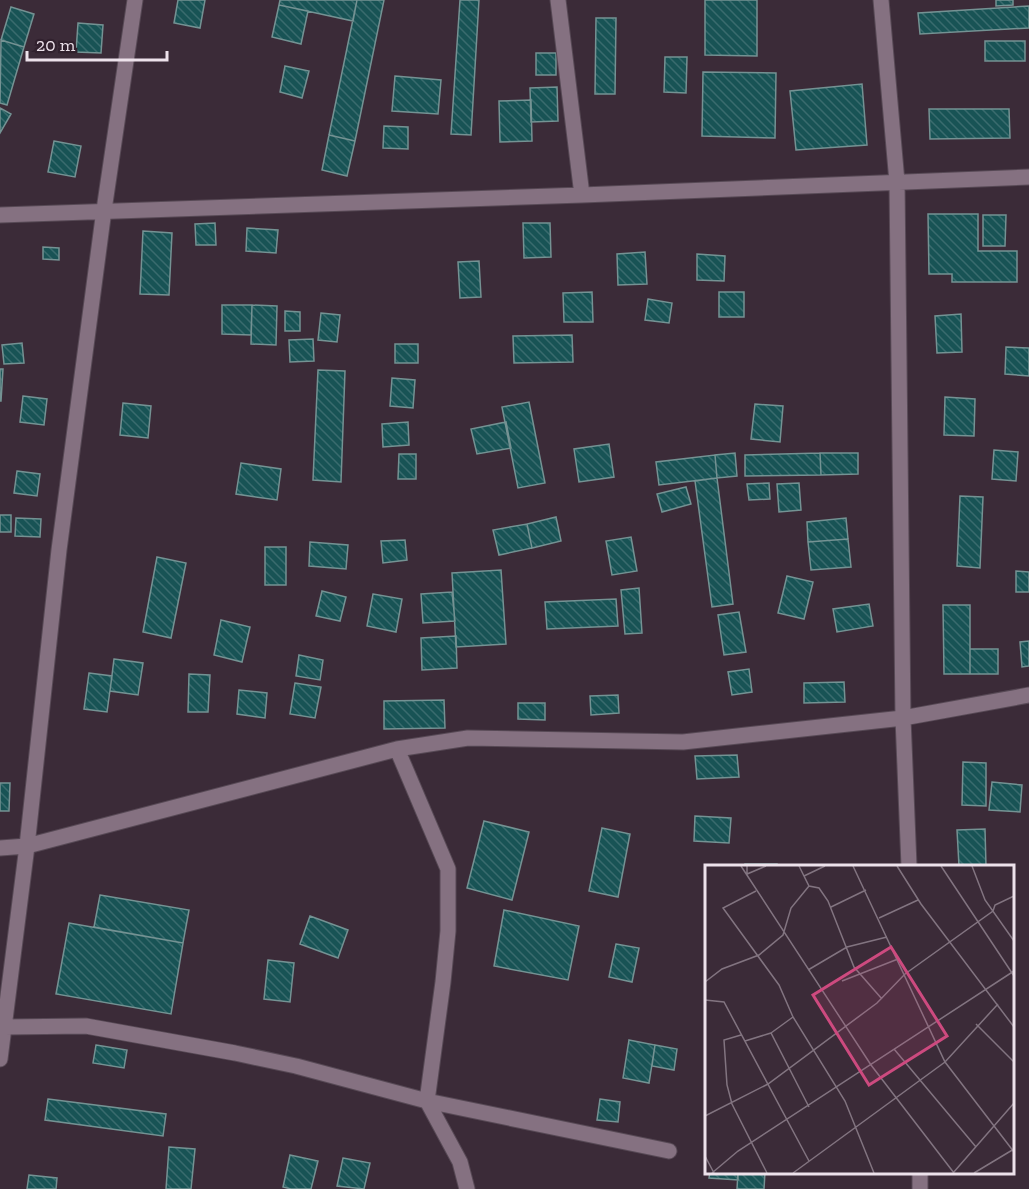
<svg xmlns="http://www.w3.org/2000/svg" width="1029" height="1189" viewBox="0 0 1029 1189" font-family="'Zilla Slab',serif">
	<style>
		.building { fill: url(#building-back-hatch); stroke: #749293; stroke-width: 1.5 }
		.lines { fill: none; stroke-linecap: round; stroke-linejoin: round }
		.minor-casing { stroke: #574955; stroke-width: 17 }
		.minor { stroke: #857181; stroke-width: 15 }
		.inset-road { fill: none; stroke: #827480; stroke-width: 1.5 }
		.view { fill: #cd4a7f; fill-opacity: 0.15; stroke: #cd4a7f; stroke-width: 3 }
		.inset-edge { fill: none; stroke: #ede2eb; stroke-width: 3 }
	</style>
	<defs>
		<pattern id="building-back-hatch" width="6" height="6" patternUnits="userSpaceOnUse" patternTransform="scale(1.5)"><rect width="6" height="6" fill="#185355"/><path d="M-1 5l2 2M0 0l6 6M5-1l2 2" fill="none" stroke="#3a6b6e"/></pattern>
	</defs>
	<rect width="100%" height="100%" fill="#3b2b38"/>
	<path class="building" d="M178,0h27l-5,28 -26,-5z
		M280,0h77l-4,21 -74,-16z
		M357,0h27l-29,141 -26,-6z
		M460,0h19l-8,135 -20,-1z
		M705,0h52v56l-52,-1z
		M996,0h17v5l-17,1z
		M279,5l29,6 -7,33 -29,-7z
		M1029,6v22l-109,6 -2,-21z
		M11,7l23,7 -10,33 -23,-7z
		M596,18h20l-1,76h-20z
		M78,23l25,2 -2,28 -25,-1z
		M1,40l23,7 -17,58 -7,-2z
		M985,41h40v20h-40z
		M536,53h20v22h-20z
		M665,57h22l-1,36 -22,-1z
		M285,66l24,5 -7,27 -22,-6z
		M703,72l73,1 -1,65 -73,-2z
		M395,76l46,4 -3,34 -46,-3z
		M862,84l5,61 -71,5 -6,-59z
		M557,87l1,34 -27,1 -1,-34z
		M531,100l1,41 -32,1 -1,-41z
		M0,108l11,6 -11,19z
		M929,109h80l1,29 -80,1z
		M384,126l24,1v22l-25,-1z
		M329,135l26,6 -8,35 -25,-6z
		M54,141l27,5 -6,31 -27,-5z
		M928,214h50v37h39v31h-65v-8h-23z
		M983,215h23l-1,31h-22z
		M215,223l1,22h-20l-1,-21z
		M523,223h27l1,34 -27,1z
		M247,228l31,2 -2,23 -30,-2z
		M143,231l29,2 -3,62 -29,-1z
		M43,247l16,1v12l-16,-1z
		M645,252l2,32 -29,1 -1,-31z
		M697,254l28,2 -1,25 -27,-1z
		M479,261l2,36 -21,1 -2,-36z
		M592,292l1,30h-29l-1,-29z
		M719,292h25v25h-25z
		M648,299l24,4 -3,20 -24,-3z
		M222,305h30l-1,30 -29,-1z
		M252,305l25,1 -1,39 -25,-1z
		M285,311l15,1v19h-15z
		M321,313l19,2 -3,27 -19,-2z
		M961,314l1,38 -25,1 -2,-37z
		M572,335l1,27 -59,1 -1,-27z
		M313,339l1,22 -24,1 -1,-22z
		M22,343l2,20 -20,1 -2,-19z
		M395,344h23v19h-23z
		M1006,347l23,1v28l-24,-2z
		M0,369h3l-2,32h-1z
		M318,370l27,1 -4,111 -28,-2z
		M392,378l23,2 -2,28 -23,-2z
		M23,396l24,3 -3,26 -24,-3z
		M945,397l30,2 -1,37 -30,-1z
		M529,402l16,81 -27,5 -16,-81z
		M123,403l28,3 -3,32 -28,-3z
		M755,404l28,2 -3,36 -29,-3z
		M408,422l1,23 -26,2 -1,-23z
		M506,422l5,26 -34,6 -6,-25z
		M609,444l5,33 -35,5 -5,-33z
		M994,450l24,2 -2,29 -24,-2z
		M735,453l2,23 -20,2 -2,-23z
		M820,453l1,22 -76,1v-21z
		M820,453h38v21l-37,1z
		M399,454h17v25h-18z
		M715,455l2,23 -58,7 -3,-23z
		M241,463l40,6 -4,31 -41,-6z
		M17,471l23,3 -3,22 -23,-3z
		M717,478l16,126 -21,3 -17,-126z
		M769,483l1,16 -21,1 -2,-16z
		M799,483l2,27 -22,2 -2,-28z
		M686,487l5,17 -29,8 -5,-18z
		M960,496l23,1 -3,71 -23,-2z
		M0,515h11v17h-11z
		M556,517l5,24 -29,7 -5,-24z
		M16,518l25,1 -1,18 -25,-1z
		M846,518l2,21 -40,3 -1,-20z
		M527,524l5,24 -33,7 -6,-25z
		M631,537l6,34 -25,4 -6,-34z
		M848,539l3,28 -40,3 -3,-28z
		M405,540l2,20 -24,3 -2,-22z
		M310,542l38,3 -2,24 -37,-3z
		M265,547h21v38h-21z
		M157,557l29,6 -15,75 -28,-6z
		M501,570l5,74 -50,3 -4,-74z
		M1016,571l13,1v20h-13z
		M787,576l26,6 -9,37 -26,-6z
		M639,588l3,45 -17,1 -4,-44z
		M322,591l24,6 -6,24 -24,-5z
		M452,592l3,29 -32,2 -2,-29z
		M373,594l29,5 -6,33 -29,-6z
		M616,599l2,27 -71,3 -2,-27z
		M869,604l4,22 -36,6 -4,-23z
		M943,605h27v69h-26z
		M739,612l7,40 -22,3 -6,-40z
		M221,620l29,7 -8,35 -28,-7z
		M456,636l1,32 -35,2 -1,-32z
		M1029,641v25l-7,1 -2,-25z
		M970,649h28v25h-28z
		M299,655l24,5 -3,20 -24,-4z
		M114,659l29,4 -5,32 -28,-4z
		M749,669l3,23 -20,3 -4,-23z
		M89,673l23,3 -5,36 -23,-3z
		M189,674l21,1 -2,37h-20z
		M844,682l1,20 -41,1v-20z
		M295,683l26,4 -6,31 -25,-4z
		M239,690l28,3 -2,25 -28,-4z
		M618,695l1,18 -28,2 -1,-19z
		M444,700l1,28 -61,1v-28z
		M518,703h27v17l-27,-1z
		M737,755l2,22 -42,2 -2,-23z
		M963,762l23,1v43l-24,-1z
		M992,782l30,3 -2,27 -31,-2z
		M0,783h10l-1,28h-9z
		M695,816l36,2 -2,25 -35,-2z
		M484,821l45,11 -17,68 -45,-12z
		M602,828l28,6 -12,63 -29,-6z
		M985,829l1,37h-27l-2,-36z
		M745,864h32v2h-32z
		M100,895l89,15 -6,33 -89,-16z
		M504,910l75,16 -11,54 -74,-14z
		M310,916l38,14 -10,28 -38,-14z
		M69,923l114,20 -12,71 -115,-20z
		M616,944l23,4 -7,34 -23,-5z
		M268,960l26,3 -4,39 -26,-3z
		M629,1040l26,5 -6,38 -26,-5z
		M96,1045l31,5 -3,18 -31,-5z
		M655,1045l22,4 -3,21 -22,-4z
		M48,1099l118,15 -3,22 -118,-16z
		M600,1099l20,3 -2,20 -21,-2z
		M169,1147l26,2 -4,40h-25z
		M290,1155l28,6 -7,28h-20l-8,-2z
		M343,1158l27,5 -6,26 -27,-3z
		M710,1172h28v8l-29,-2z
		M738,1172h27l-1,17h-27z
		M29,1175l28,3 -1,11h-29z"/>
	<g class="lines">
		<g class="minor-casing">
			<path id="minor" d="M558,0l24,195
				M881,0l16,182 6,536 6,148
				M0,215l582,-20 447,-18
				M397,749l51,120v62l-5,51 -16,119 33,61 7,27
				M0,848l27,-2 370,-97 71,-11 215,4 220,-24 126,-23
				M4,1027l82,-1 149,27 61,13 131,35 242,50
				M0,1059l27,-213 32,-296 45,-340 31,-210
				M920,1172v17"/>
		</g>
		<use href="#minor" class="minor"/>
	</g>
	<g transform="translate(705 865)">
		<rect width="309" height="309" fill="#3b2b38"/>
		<path class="inset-road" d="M36,1l130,199 83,108M42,1v8l19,-8M94,1l10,20 10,2 9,13 26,66 28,32M148,1l92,196 69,90M192,1l24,38 93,123M236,1l73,110M267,1l13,34 29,41M99,11l21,-10M51,26l-33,17 56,77 14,32 52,84 29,72M126,42l35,-17M174,53l39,-18M103,105l39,-23 40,-10M137,116l56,-22M0,117l17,-13 37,-14 24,-20 8,-27 18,-22M0,135l19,2 85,159M271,159l38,38M66,168l22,-16M36,170l-17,5 3,45 5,19 35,69M40,176l26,-8 38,74M189,184l82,98M0,251l63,-32 109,-81 28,-29 88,-63 2,-6 19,-9M0,291l9,17M7,308l26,-22 276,-180M88,308l152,-111 53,-58M248,308l61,-70M269,308l40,-24"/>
		<path class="view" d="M186,82l56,89 -78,49 -56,-90z"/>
		<rect width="309" height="309" class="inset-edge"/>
	</g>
	<path d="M27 51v9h140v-9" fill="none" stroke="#ede2eb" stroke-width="3"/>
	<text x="36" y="51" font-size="18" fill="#ede2eb" stroke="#31212e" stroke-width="4.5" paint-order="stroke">20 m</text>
</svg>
